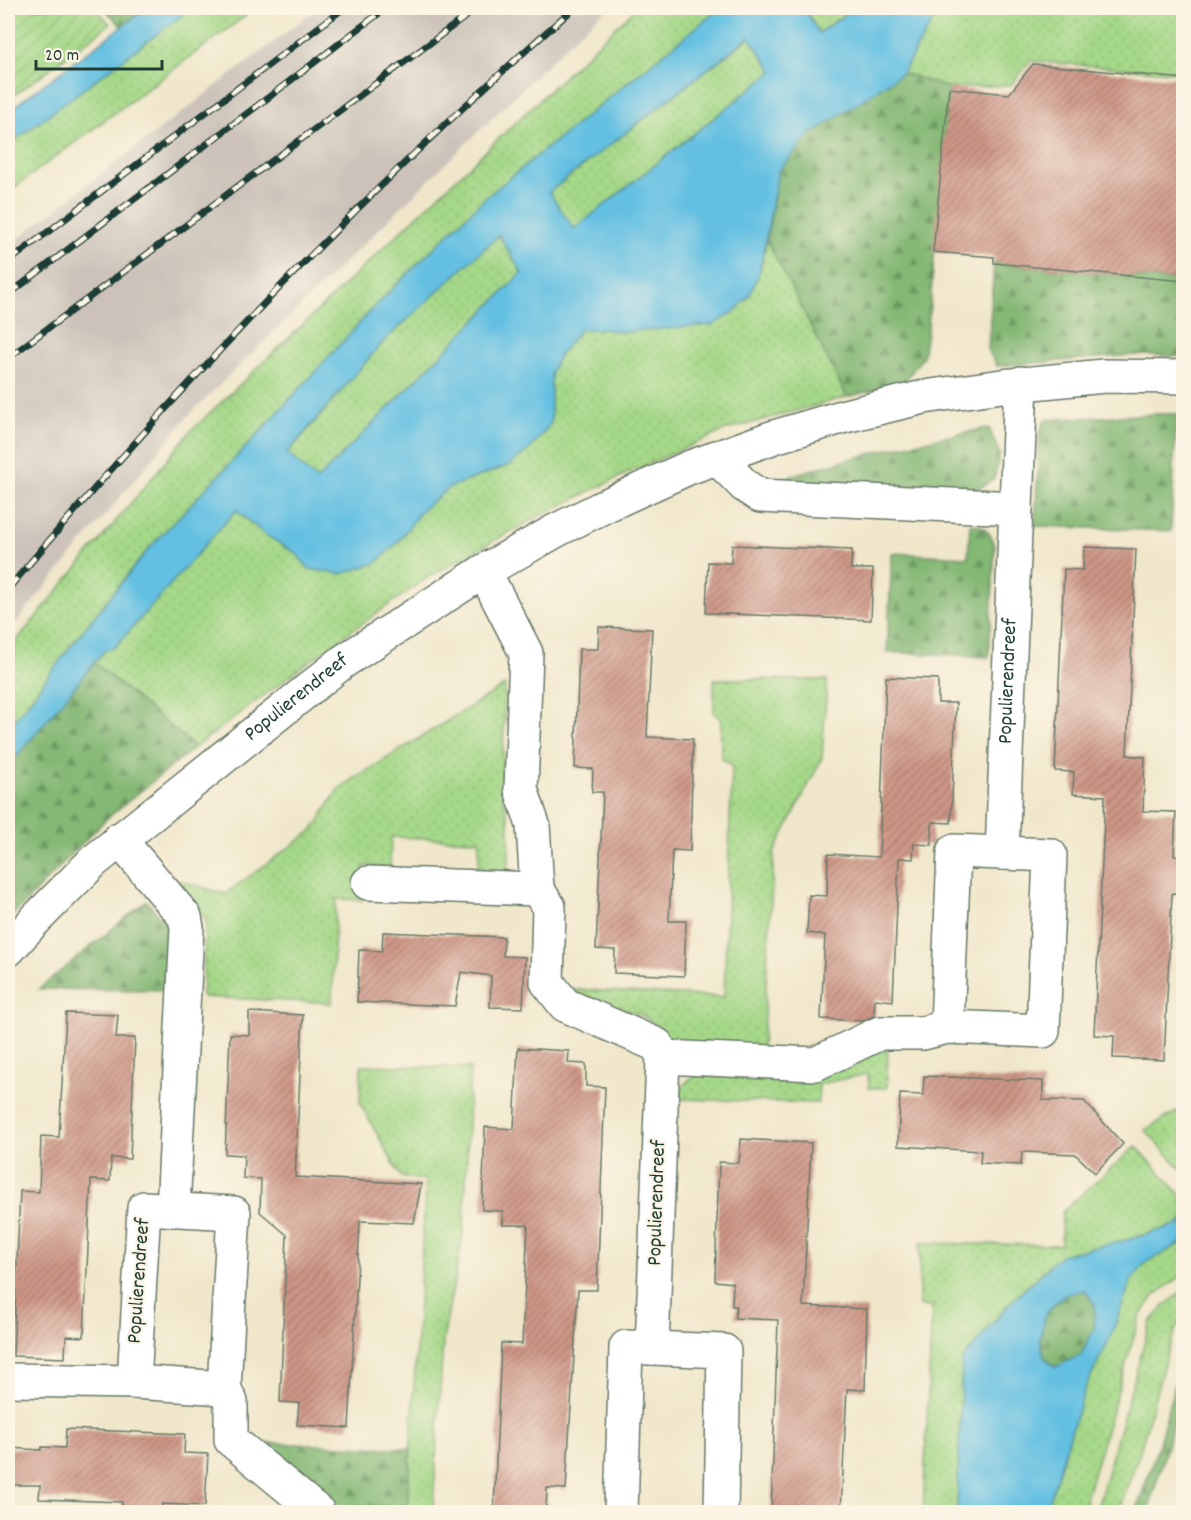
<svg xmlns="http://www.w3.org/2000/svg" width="1191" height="1520" viewBox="0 0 1191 1520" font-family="Dekko,sans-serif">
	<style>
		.railway { fill: #ccc2b9 }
		.grass { fill: url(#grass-dots); stroke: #628a5e; stroke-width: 1.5 }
		.forest { fill: url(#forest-firs); stroke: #527a54; stroke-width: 1.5 }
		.garden { fill: url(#garden-furrows); stroke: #628a5e; stroke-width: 1.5 }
		.water { fill: #64c0e2; stroke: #427e8b; stroke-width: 1.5; fill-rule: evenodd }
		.building { fill: url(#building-hatch) }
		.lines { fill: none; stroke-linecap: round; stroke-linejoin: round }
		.minor-casing { stroke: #687869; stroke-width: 36 }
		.minor { stroke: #fff; stroke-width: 33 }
		.rail-casing { stroke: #1f3d34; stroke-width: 7 }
		.rail { stroke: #fcf5e5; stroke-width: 4.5; stroke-dasharray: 14; stroke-linecap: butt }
		.labels { text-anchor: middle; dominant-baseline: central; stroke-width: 4.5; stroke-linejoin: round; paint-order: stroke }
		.street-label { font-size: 21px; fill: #1f3d34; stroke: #fcf5e5 }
	</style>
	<defs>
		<pattern id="grass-dots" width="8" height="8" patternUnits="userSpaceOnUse" patternTransform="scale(1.5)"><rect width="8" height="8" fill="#a5d888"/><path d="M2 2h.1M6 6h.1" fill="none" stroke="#8eba76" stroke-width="1.8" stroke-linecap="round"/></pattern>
		<pattern id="forest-firs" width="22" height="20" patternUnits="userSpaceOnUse" patternTransform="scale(1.5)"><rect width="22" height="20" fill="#84b874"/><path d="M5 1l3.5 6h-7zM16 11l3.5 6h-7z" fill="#6b9760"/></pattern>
		<pattern id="garden-furrows" width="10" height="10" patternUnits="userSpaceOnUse" patternTransform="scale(1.5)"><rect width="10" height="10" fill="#a5d888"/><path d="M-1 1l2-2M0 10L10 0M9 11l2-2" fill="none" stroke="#8eba76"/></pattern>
		<pattern id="building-hatch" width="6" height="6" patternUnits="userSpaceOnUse" patternTransform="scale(1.5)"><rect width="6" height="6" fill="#ce9686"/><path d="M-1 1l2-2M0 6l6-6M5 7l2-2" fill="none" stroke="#a77c6e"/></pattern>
	</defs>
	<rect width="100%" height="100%" fill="#fcf5e5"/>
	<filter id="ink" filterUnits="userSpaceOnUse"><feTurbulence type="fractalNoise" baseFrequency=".0167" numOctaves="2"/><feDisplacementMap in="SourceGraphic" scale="12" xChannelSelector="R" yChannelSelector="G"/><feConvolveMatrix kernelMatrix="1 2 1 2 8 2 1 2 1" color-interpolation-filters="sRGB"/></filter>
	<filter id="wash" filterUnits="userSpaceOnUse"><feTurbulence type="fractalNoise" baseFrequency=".008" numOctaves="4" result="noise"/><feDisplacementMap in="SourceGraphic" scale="24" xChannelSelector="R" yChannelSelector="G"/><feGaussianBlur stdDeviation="1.35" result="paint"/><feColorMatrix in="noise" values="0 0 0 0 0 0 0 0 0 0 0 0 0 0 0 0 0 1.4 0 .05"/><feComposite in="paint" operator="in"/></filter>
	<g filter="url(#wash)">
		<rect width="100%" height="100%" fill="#f0e7cb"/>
		<path class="railway" d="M318,8h289l-28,25 -392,384 -179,215v-386z"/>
		<path class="grass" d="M192,8h64l-248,184v-47z
			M636,8h84l-235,190 -108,106 -129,141 -98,102 -76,95 -66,87v-78l182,-219z
			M804,8h50l-36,25z
			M946,8h235l2,1v64l-153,-12 -19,24 -62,3 -47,-15 35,-59z
			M750,37l23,34 -199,158 -26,-36z
			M499,235l23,38 -205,207 -30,-26 97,-113z
			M767,240l80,157 -121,33 -96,42 -93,45 -107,59 -100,70 -135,101 -101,-84 11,-13 10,-3 121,-137 28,24 32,19 13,16 89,-27 22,-30 30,-25 60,-22 41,-42v-51l8,-17 22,-26h24l18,3 137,-62z
			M714,679l113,1 -5,78 -48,95 -12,197 -78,-3 -13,-6 -11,-13 -18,-13 -78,-26 160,8 8,-232 -11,-7v-38l-7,-8z
			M505,685l-3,107 7,29v50l-30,-2v-29l-88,-3 -1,30 -26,-1 -2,34 -26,-1 -4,104 -130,-6 4,-78 -32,-40 51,15 88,-64 26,-42z
			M888,1044l-1,44h-18l-1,-14 -49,10 -1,19 -139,-4c2,-15 10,-21 23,-26z
			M361,1065l109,3 -6,161 -21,111 -10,169 -26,-1 19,-328 -25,-3 -41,-74z
			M1183,1108v63l-38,-41z
			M1136,1146l43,47c5,10 7,21 1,31l-53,16 -66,15 -53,50 -46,55 -5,152h-34l9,-205 -13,-1 1,-63 141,2 1,-33z
			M1183,1242v33l-29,21 -14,20 -58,196h-36l39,-124 25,-50 21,-57 14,-18z
			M1183,1291v30l-6,5 -10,27 -28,102 -21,57h-22l54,-189 14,-17z"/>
		<path class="forest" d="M104,8h42l-25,18z
			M902,73l47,15 -21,239 -5,30 -19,25 -57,15 -80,-157 11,-69 32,-36z
			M994,263l189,18v75l-48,-1 -138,11 -9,-16z
			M1156,414h27v7l-7,-1 -5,111 -136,-5 5,-94 5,-12z
			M989,428l11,26 -6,25 -16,10 -194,-6 -3,-4c69,-22 138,-38 208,-51z
			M970,524c15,0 20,9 25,22l-6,111 -102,-5 5,-99 76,4z
			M94,663l101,84 -90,73 -97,100v-153z
			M146,901l19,22 4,17 -3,50 -127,-1z
			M1085,1290l10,15 -1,24 -13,27 -26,11 -11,-10 -4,-18 6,-26 18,-19z
			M1183,1354v49l-4,1 -31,108h-12l23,-69z
			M249,1442l162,7 -4,59 -66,-2 -15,-6z"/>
		<path class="garden" d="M8,8h88l14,16 -102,76z"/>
		<path class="water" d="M147,8h45l-184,137v-34z
			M720,8h84l15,25 35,-25h92l-9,6 -35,59 -92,62 -32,36 -18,99 -10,25 -16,17 -21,13 -90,7 -18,-3h-24l-22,26 -8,17v51l-19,24 -22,18 -60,22 -30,25 -22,30 -22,21 -35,11 -32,-5 -13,-16 -32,-19 -28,-24 -121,137 -10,3 -97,117v-38l66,-87 76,-95 98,-102 129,-141 108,-106zM749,37l24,34 -199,158 -25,-37zM499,235l23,38 -205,207 -30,-27 97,-112z
			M1183,1219v23l-38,21 -14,18 -21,57 -25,50 -39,124h-89l5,-152 46,-55 53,-50 66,-15 53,-16zM1085,1290l10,15 -1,24 -13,26 -26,12 -11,-10 -4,-18 6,-26 18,-18z"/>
		<g id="blocks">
			<path class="building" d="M1033,64l151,15v202l-190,-18v-6l-61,-5 16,-164 60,6z
				M732,545l120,5 -1,19h22l-2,51 -165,-7 2,-51 23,1z
				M1084,547l52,2 -9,206 18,2 -2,54 33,1 -2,43 10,1v38l-12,-1 -8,167 -51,-2 1,-22 -20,-1 11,-239 -32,-2 1,-22 -19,-1 9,-202 19,1z
				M599,627l53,2 -5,108 46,2 -3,112 -18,-1 -3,71h17l-2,55 -70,-3 1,-23 -19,-1 7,-157h-11l1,-23 -18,-1 4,-119h19z
				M886,677l52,2v24h18l-5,120 -19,-1v23l-18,-1 -1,15 -14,-1 -6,143 -18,-2 -1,17 -12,5 -41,-2 4,-84 -18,-2 2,-38 18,1 1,-42 51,3z
				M383,932l121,5 -1,19 22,1 -2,51 -33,-1 1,-31 -30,-4 -6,34 -98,-4 2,-52 23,1z
				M249,1012l54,3 -8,162 126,7 -7,39 -54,-2 -11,207 -52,-3 2,-22 -19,-1 7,-167 -27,-23 1,-33 -18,-1 1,-23 -19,-1 5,-120 19,1z
				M66,1013l52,2 -2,23h19l-5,121 -19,-1 -1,23 -19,-1 -7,157 -18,-1 -1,22 -52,-2 7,-165 19,1 2,-56 18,1z
				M518,1048l51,3 -1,12 18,1v22l19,1 -8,203h-19l-12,199 -19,-1 -1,23 -52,-3 7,-165 21,1 6,-119h-25v-14l-21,-1 3,-83 29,2z
				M924,1076l119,5v19l41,1 39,43 -28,29 -20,-19 -53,-2 -1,13 -41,-2 1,-12 -83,-5 2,-52 23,1z
				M741,1139l70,4 -8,163 64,3 -2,81 -18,-1 -6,123h-70l7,-192 -43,-2 1,-12h-4l1,-23 -18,-2 4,-119 20,1z
				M66,1429l119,5 -1,19 24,1 -3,52 -43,-2v8h-41l1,-10 -83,-3 1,-14h-32l1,-37 32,2 1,-3 23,1z"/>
		</g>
	</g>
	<g filter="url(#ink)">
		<use href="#blocks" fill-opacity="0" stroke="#687869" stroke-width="1.5"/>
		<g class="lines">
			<g class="minor-casing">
				<g id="minor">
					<path d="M716,457l29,29 15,10 256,12"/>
					<path d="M484,571l42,82 -5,136 12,36 4,64 12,18 -2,75 18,23 92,40 6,12 -11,291"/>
					<path d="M119,839l66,78 2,11 -14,282"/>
					<path d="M954,851l96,4 -7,176 -96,-4z"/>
					<path id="s1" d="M1002,853l19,-470"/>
					<path d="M368,883l169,6"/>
					<path id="s2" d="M8,950l27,-30 59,-59 250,-200 140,-90 73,-41 52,-26 79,-36 86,-31 71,-21 79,-19 78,-11 102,-10 80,1"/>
					<path d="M663,1057l152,7 65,-31h43l24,-6"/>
					<path d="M144,1208l90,5 -10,175 -90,-6z"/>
					<path d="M8,1380l126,2"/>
					<path d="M224,1388l7,14v38l87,72"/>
					<path d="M621,1512l5,-165 98,4 -3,161"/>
				</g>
			</g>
			<use href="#minor" class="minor"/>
			<g class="rail-casing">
				<path id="rail" d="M8,262l336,-254
					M8,295l378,-287
					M8,358l469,-350
					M8,589c174,-207 361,-403 566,-581"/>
			</g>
			<use href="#rail" class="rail"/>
		</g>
	</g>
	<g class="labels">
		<g class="street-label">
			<text stroke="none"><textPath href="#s1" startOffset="172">Populierendreef</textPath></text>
			<text stroke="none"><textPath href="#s2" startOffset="384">Populierendreef</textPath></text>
			<text transform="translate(658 1203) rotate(-88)">Populierendreef</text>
			<text transform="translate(140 1281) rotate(-86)">Populierendreef</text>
		</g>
	</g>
	<rect width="1191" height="1520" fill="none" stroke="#fcf5e5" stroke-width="30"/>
	<path d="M36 60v9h126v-9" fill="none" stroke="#1f3d34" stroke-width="3"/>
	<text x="45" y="60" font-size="18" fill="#1f3d34" stroke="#fcf5e5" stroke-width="4.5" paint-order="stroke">20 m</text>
</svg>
